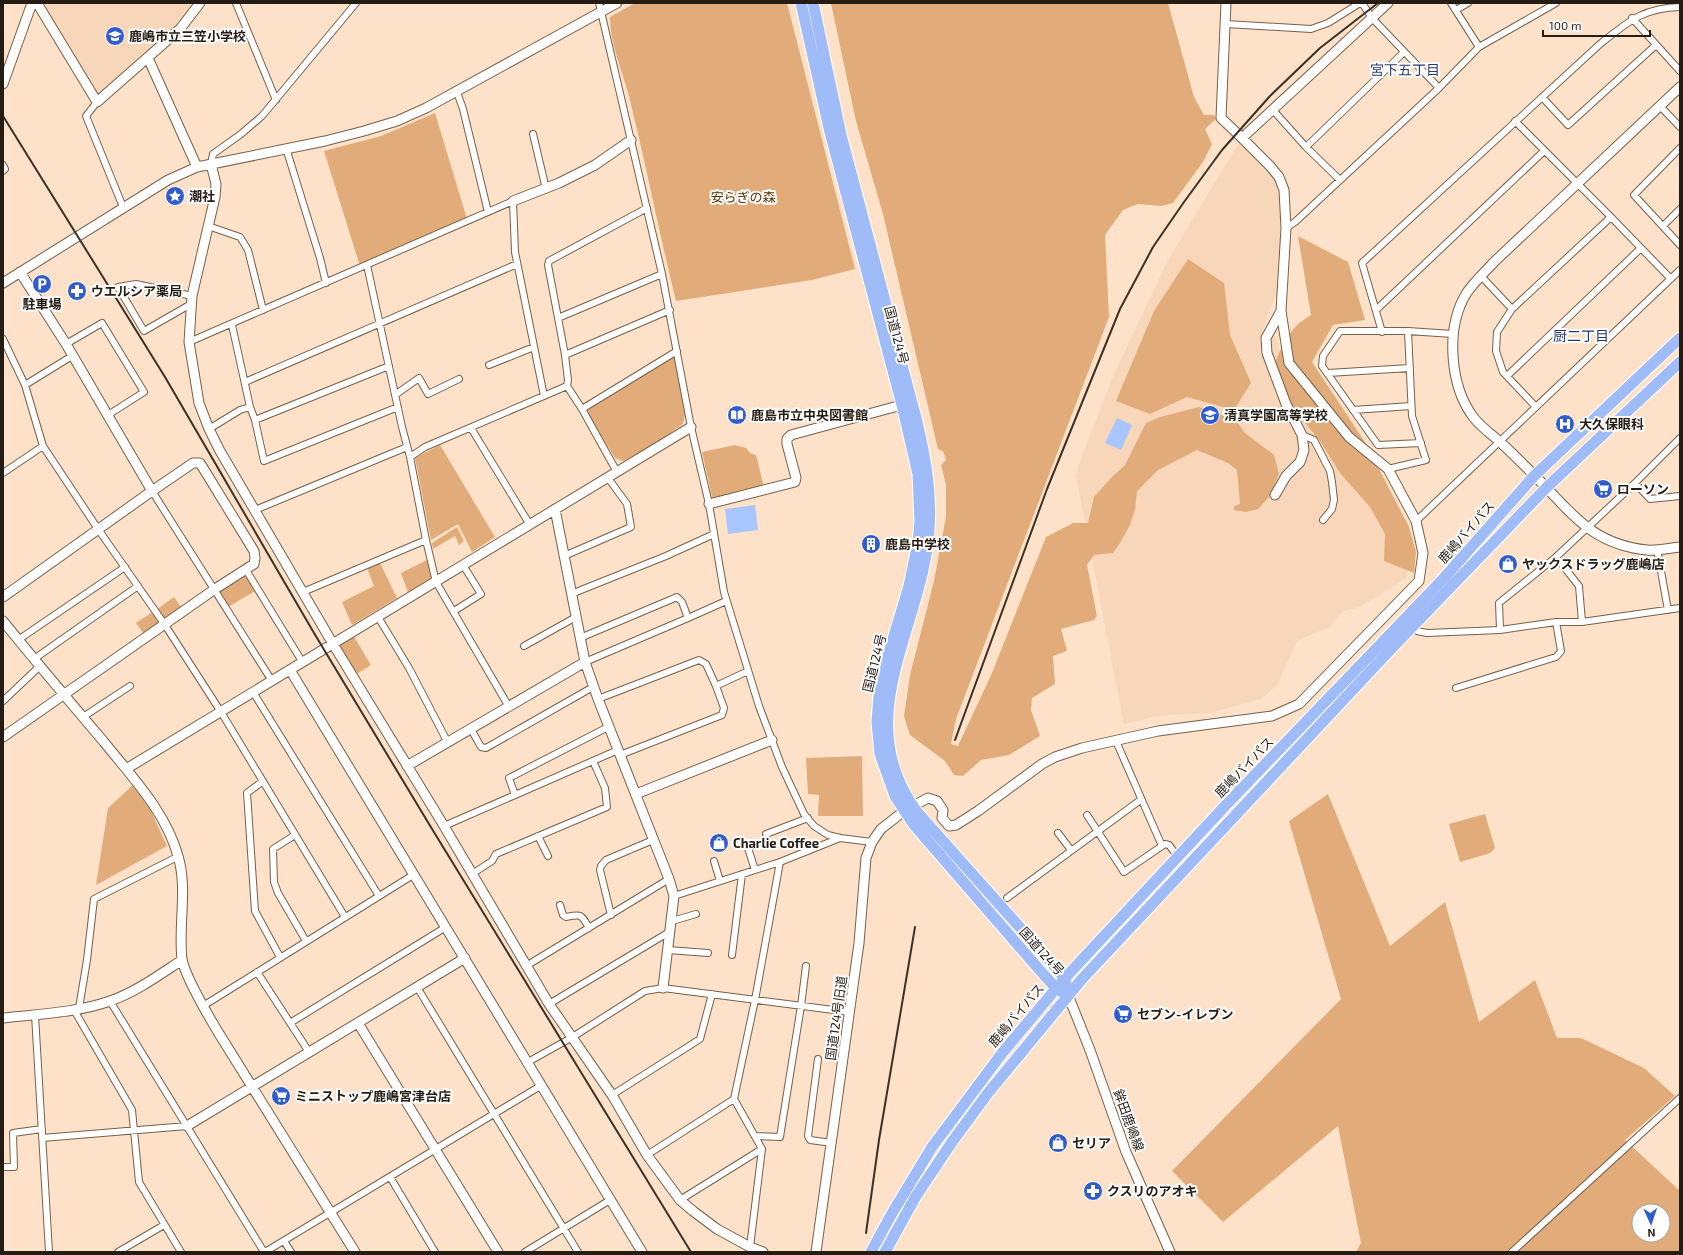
<svg xmlns="http://www.w3.org/2000/svg" width="1683" height="1255" viewBox="0 0 1683 1255" font-family="'Exo 2','Noto Sans JP',sans-serif">
	<style>
		.built { fill: #f7d6b9 }
		.green { fill: #e1ac79; fill-rule: evenodd }
		.water { fill: #a9c5ff }
		.lines { fill: none; stroke-linecap: round; stroke-linejoin: round }
		.street-casing { stroke: #775f4a; stroke-width: 8 }
		.secondary-casing { stroke: #775f4a; stroke-width: 11 }
		.highway-casing { stroke: #fff; stroke-width: 13 }
		.street { stroke: #fff; stroke-width: 6 }
		.secondary { stroke: #fff; stroke-width: 9 }
		.highway { stroke: #9fbcf8; stroke-width: 11 }
		.rail { stroke: #3c3126; stroke-width: 2 }
		.labels { text-anchor: middle; dominant-baseline: central; stroke-width: 4; stroke-linejoin: round; paint-order: stroke }
		.poi-label { font-size: 13px; font-weight: bold; fill: #251c13; stroke: #fff; text-anchor: start }
		.park-label { font-size: 13px; fill: #5c3300; stroke: #fff }
		.street-label { font-size: 13px; fill: #251c13; stroke: #fff }
		.neighbourhood-label { font-size: 14px; fill: #233a71; stroke: #fff }
	</style>
	<rect width="100%" height="100%" fill="#fde2c9"/>
	<path class="built" d="M42,3h152l-46,55 -51,37z
		M1242,138l26,24 9,23 3,19v83l-12,25 -6,21 13,3 9,27 123,188v27l-48,29 -17,5 -11,14 -34,15 -20,44 -16,14 -51,14 -48,2 -38,9 -48,-248 5,-18 33,-84 54,-114z"/>
	<path class="green" d="M635,3h152l68,266 -43,11 -136,21c-17,-68 -30,-137 -47,-205 -7,-26 -19,-52 -19,-79z
		M831,3h337l26,94 10,18h10l2,4 -11,10 7,15 -9,18 -30,41 -12,3 -23,-2 -15,6 -18,25 4,82 -153,402 -5,25 7,2 34,-73 54,-136 27,-14h15l6,-26 18,-20 13,-12 21,-42 14,-6 39,-10 37,13 9,13 29,22 5,19 -10,23 -11,12 -12,3 -12,-2v-4l6,-2 -3,-34 -9,-7 -31,-13 -39,20 -21,21 -2,18 -5,16 -10,18 -7,10 -19,2 -7,10 10,51 -3,4 -33,9 6,22 -14,5 2,28 -23,14 -1,12 9,26 -31,19 -28,5 -18,16 -9,-1 -9,-14 -35,-26 -6,-19 6,-41 24,-94 12,-64v-32l-5,-20 5,-5 -3,-9 -5,-2 -55,-235 -27,-93z
		M435,113l32,106 -107,47 -36,-115 57,-15z
		M1298,236l50,26 17,58 -32,5 -21,37 53,80 44,85 7,25 -2,21 -30,-12 1,-27 -15,-27 -30,-34 -20,-32 -47,-57c-3,-17 11,-45 23,-58 4,-4 10,-8 15,-11z
		M1188,259l36,24 6,52 21,48 -17,27 -47,-13 -37,17 -34,-13 38,-90z
		M675,355l10,60 -2,9 -30,21 -30,16 -8,-3 -30,-48z
		M440,445l55,92 -23,15 -14,-28 -27,16 -16,-82z
		M735,445l11,3 4,5 6,2 8,33 -51,13 -11,-49z
		M457,527l7,14 -5,4 -4,-9 -22,13 -1,-6z
		M427,560l6,19 -25,13 -7,-19z
		M380,563l17,35 -45,27 -10,-23 32,-16 -7,-18z
		M246,571l11,19 -29,17 -12,-18z
		M174,597l9,13 -18,13 -9,-13z
		M154,611l9,13 -18,12 -9,-13z
		M353,635l18,30 -16,10 -17,-28 1,-4z
		M862,756l1,60h-45l1,-21 -11,-1 -2,-36z
		M133,785l18,26 16,35 -71,39 12,-77z
		M1328,794l62,152 55,-44 34,120 56,-42 22,58h24l63,30 31,28 -50,44 55,51v61h-324l5,-9 -23,-117 -115,96 -51,-51 169,-172 -52,-178zM1639,1211h24v24h-24z
		M1485,814l10,34 -5,5 -30,9 -11,-38z"/>
	<path class="water" d="M1117,418l15,7 -11,25 -16,-7z
		M755,505l3,25 -30,4 -3,-25z"/>
	<g class="lines">
		<g class="street-casing">
			<path id="street" d="M236,3l40,97
				M599,3l63,271 29,153 18,77 15,88 35,114 23,61 22,47 10,12 14,9 12,3 32,4
				M1362,3l10,15 67,70
				M1451,3l28,44
				M1456,10l12,-7
				M1632,18l48,53
				M1226,24l85,5 17,-6 32,-20
				M457,92l6,17 25,103
				M1542,97l26,28 88,-80
				M97,102l-11,14 37,91
				M1660,106l20,21
				M1272,109l34,38 34,33
				M1515,121l96,96 60,62
				M533,134l13,55
				M1306,147l98,-95
				M286,148l34,110 6,25
				M1680,148l-46,47 46,50
				M211,164l2,-10 28,-20 21,-18 94,-113
				M3,165l2,4 -2,2
				M208,226l32,11 8,13 15,60
				M1663,226l17,-17
				M1286,228l9,-6 144,-134 40,-41 77,-44
				M367,265l35,162 8,30
				M1481,276l31,33
				M191,304l-47,27 -26,-44 18,-3 56,12
				M1376,310l168,-159
				M558,318l104,-44
				M1382,332l-20,-69 238,-219c28,-22 42,-36 80,-37
				M3,339l22,46 18,61 55,83 67,96 56,87 124,205
				M189,342l324,-141 2,51 29,144
				M66,344l36,-21 42,69 -36,23
				M565,355l105,-45
				M489,365l45,-18
				M1328,373l82,-5
				M1507,376l134,-128
				M245,382l272,-118
				M25,385l47,-29
				M567,386l15,23 35,63
				M395,395l24,-17 9,16 31,-15
				M250,407l5,13 9,41 134,-54
				M1536,407l-33,-35 -7,-21 1,-19 15,-23 99,-92
				M582,409l95,-58
				M1353,410l58,-4
				M255,420l134,-54
				M471,428l59,97
				M209,429l31,-19 10,-3 -18,-82
				M1302,435l12,5 16,31 2,11 2,18 -2,9 -9,11
				M1421,443l-43,2 -56,-79 1,-10 17,-25h68l45,3
				M1388,469l38,-9 -14,-44 -4,-85
				M3,473l40,-27
				M1635,483l15,16 30,-3
				M152,491l120,190
				M255,510l152,-63
				M1416,521l264,-251
				M1657,549l11,61
				M564,556l67,-29 -4,-23 -19,-26
				M1556,557l23,29 3,36
				M246,570l57,93
				M303,592l123,-52
				M571,594l95,-38 48,-22
				M454,611l27,-17 -18,-29
				M378,617l31,51 39,75
				M1411,627l6,4 10,2 73,-3 56,-8h26l98,-14
				M1500,630l-1,-27 57,-46 79,-74 45,-45
				M580,638l97,-41 5,5 6,16 38,-17
				M18,640l107,-73
				M524,646l52,-29
				M34,659l104,-73
				M585,662l103,-44
				M716,686l32,-15
				M1456,688l100,-31 5,-6 -5,-29
				M253,692l126,204
				M598,699l101,-39 7,4 10,22 8,22 -2,7 -102,40
				M3,701l37,-35
				M509,707l-73,-125 -10,-42 -16,-83 15,-10 142,-61 1,-6 -3,-25 -17,-90 1,-4 98,-53
				M83,717l47,-31
				M471,729l10,18 5,1 107,-61
				M263,781l-16,12 8,118 25,46
				M515,795l103,-45
				M1087,815l37,57 38,-26 -46,-105
				M444,826l71,-31 -6,-17 101,-52
				M1058,833l13,17
				M766,834l42,-16
				M295,835l-22,14 1,33 4,11 28,48
				M538,836l10,20
				M747,845l8,25
				M1162,846l3,-2 4,1 9,12
				M714,861l6,20
				M472,874l20,-13 4,-7 111,-47 -2,-19 -12,-27
				M674,896l106,-34 60,-24
				M1007,898l132,-97
				M560,905l3,10 3,2c16,-3 15,-3 23,11
				M611,915l-11,-45 1,-4 5,-6 47,-20
				M672,921l24,-7
				M668,950l40,3
				M732,955l10,-81
				M526,966l143,-87
				M257,972l52,80
				M417,987l161,265
				M110,1001l154,251
				M549,1004l122,-73
				M203,1006l210,-131
				M79,1008l8,-48 7,-61 85,-43
				M74,1010l58,100 7,72 42,70
				M35,1015l14,237
				M290,1023l156,-96
				M818,1059l-10,77 2,4 22,3
				M528,1062l43,-24 74,-47 18,-3 186,24
				M612,1095l88,-56 12,-45
				M755,1136l25,1 21,-131 5,-40
				M42,1138l145,-12
				M647,1155l87,-56
				M3,1167h11l-1,-34 29,-4
				M390,1177l45,75
				M680,1200l82,-51
				M284,1241l7,11
				M750,1247l12,-98 -28,-50 21,-99 25,-138
				M118,1252l46,-27
				M265,1252l277,-167
				M525,1252l85,-52
				M1512,1252l168,-154"/>
		</g>
		<g class="secondary-casing">
			<path id="secondary" d="M37,3l60,99 83,-73 20,-26
				M148,58l49,109
				M3,84l29,-81
				M1680,87l-186,175c-9,10 -21,21 -28,32 -21,35 -16,93 8,124 7,9 17,16 25,23 11,10 22,21 33,32 38,37 57,71 115,77 10,1 22,-2 33,-3
				M1242,138l146,-135
				M211,164l5,20 -1,13 -23,99 -3,46 10,61 10,26 11,22 113,193 111,182 105,178 63,91 35,60 33,45 13,11 24,18 33,18 13,5
				M513,201l46,-18 36,-18 36,-25
				M20,272l46,72 86,147
				M3,283l165,-103 29,-13 128,-26 39,-10 33,-10 29,-13 191,-105
				M1275,495l11,-19 14,-14 4,-12 -2,-15 -16,-31 -19,-51 -1,-15 15,-27
				M709,504l86,-22 1,-4 -9,-34v-5l4,-4 118,-32
				M555,509l30,153 13,37 71,180 5,17 -11,92
				M3,597l149,-106 41,-28h7l54,88 1,7 -1,6 -39,25 -212,148
				M3,621c33,41 67,81 101,121 28,35 62,70 74,114 10,33 0,69 4,103 3,18 26,56 36,73l137,220
				M290,670l352,582
				M407,766l178,-104
				M126,769l565,-342
				M636,794l136,-54
				M1068,995l22,55 36,102 44,100
				M3,1018c35,-4 73,-5 107,-17 26,-9 49,-26 72,-41
				M358,1023l140,229
				M187,1126l278,-168
				M816,1252l43,-309 7,-85 6,-16 9,-13 23,-18 24,-13 9,3 6,9 -1,8 7,8 7,-1 22,-14 64,-47 13,-7 27,-9 76,-17 114,-15 27,-12 120,-123 4,-28 -7,-32 -28,-52 -39,-32 -60,-74 -8,-52 5,-83 -2,-38 -5,-13 -9,-11 -28,-28 -21,-20 5,-115"/>
		</g>
		<g class="highway-casing">
			<path id="highway" d="M801,3l29,129 72,273 16,69 2,47 -2,22 -9,43 -22,73 -8,36 -2,27 3,32 15,42 19,29 130,150 12,13 6,4
				M813,3l28,132 75,283c10,41 17,81 12,123 -11,94 -78,180 -11,271l148,166 1,7
				M871,1252l20,-37 41,-68 71,-95 62,-74 160,-172 219,-228 90,-102 146,-138
				M885,1252l31,-56 36,-54 36,-49 94,-114 309,-330 156,-162 133,-125"/>
		</g>
		<use href="#street" class="street"/>
		<use href="#secondary" class="secondary"/>
		<use href="#highway" class="highway"/>
		<path class="rail" d="M3,116l162,261 149,256 115,191 262,428
			M955,740l92,-251 73,-180 33,-62 31,-45 38,-52 48,-54 50,-48 58,-45
			M866,1233l13,-93 36,-213"/>
	</g>
	<defs>
		<g id="school-disc" transform="scale(1)"><circle r="9.5" fill="#315ccb" stroke="#fff"/><path d="M0-5L7-2L0 1L-7-2ZM-4 1L0 2.5L4 1V4Q0 6-4 4Z" fill="#fff"/></g>
		<g id="sight-disc" transform="scale(1)"><circle r="9.5" fill="#315ccb" stroke="#fff"/><path d="M0-6L1.8-2.2L6-1.7L2.9 1.2L3.7 5.4L0 3.3L-3.7 5.4L-2.9 1.2L-6-1.7L-1.8-2.2Z" fill="#fff"/></g>
		<g id="parking-disc" transform="scale(1)"><circle r="9.5" fill="#315ccb" stroke="#fff"/><path d="M-3.5-5.5H1a3.5 3.5 0 0 1 0 7H-1V5.5H-3.5ZM-1-3.4V-.6H.8a1.4 1.4 0 0 0 0-2.8Z" fill="#fff"/></g>
		<g id="pharmacy-disc" transform="scale(1)"><circle r="9.5" fill="#315ccb" stroke="#fff"/><path d="M-2-6h4v4h4v4h-4v4h-4v-4h-4v-4h4Z" fill="#fff"/></g>
		<g id="library-disc" transform="scale(1)"><circle r="9.5" fill="#315ccb" stroke="#fff"/><path d="M-6-4Q-3-5.5-.7-3.5V5Q-3 3-6 4ZM6-4Q3-5.5 .7-3.5V5Q3 3 6 4Z" fill="#fff"/></g>
		<g id="hospital-disc" transform="scale(1)"><circle r="9.5" fill="#315ccb" stroke="#fff"/><path d="M-5-5h3v3.5h4V-5h3V5h-3V1.5h-4V5h-3Z" fill="#fff"/></g>
		<g id="supermarket-disc" transform="scale(1)"><circle r="9.5" fill="#315ccb" stroke="#fff"/><path d="M-6-5.5h2.5l.6 2H6L4.5 2H-2.5L-4.4-4H-6ZM-1.5 3.2a1.3 1.3 0 1 0 .1 0ZM3 3.2a1.3 1.3 0 1 0 .1 0Z" fill="#fff"/></g>
		<g id="building-disc" transform="scale(1)"><circle r="9.5" fill="#315ccb" stroke="#fff"/><path d="M-4-6H4V6H1V3H-1V6H-4ZM-2.5-4.3h1.7v1.8h-1.7ZM.8-4.3h1.7v1.8H.8ZM-2.5-1h1.7V.8h-1.7ZM.8-1h1.7V.8H.8Z" fill="#fff"/></g>
		<g id="shop-disc" transform="scale(1)"><circle r="9.5" fill="#315ccb" stroke="#fff"/><path d="M-5-2.5h2.3a2.7 3.5 0 0 1 5.4 0H5L5.5 6h-11ZM-1.5-2.5h3a1.5 2.3 0 0 0-3 0Z" fill="#fff"/></g>
	</defs>
	<g fill-rule="evenodd">
		<use href="#school-disc" x="115" y="36"/>
		<use href="#sight-disc" x="175" y="196"/>
		<use href="#parking-disc" x="42" y="284"/>
		<use href="#pharmacy-disc" x="77" y="291"/>
		<use href="#library-disc" x="737" y="415"/>
		<use href="#school-disc" x="1210" y="415"/>
		<use href="#hospital-disc" x="1565" y="424"/>
		<use href="#supermarket-disc" x="1603" y="489"/>
		<use href="#building-disc" x="871" y="544"/>
		<use href="#shop-disc" x="1508" y="564"/>
		<use href="#shop-disc" x="719" y="843"/>
		<use href="#supermarket-disc" x="1123" y="1014"/>
		<use href="#supermarket-disc" x="281" y="1096"/>
		<use href="#shop-disc" x="1058" y="1143"/>
		<use href="#pharmacy-disc" x="1093" y="1191"/>
	</g>
	<g class="labels">
		<g class="poi-label">
			<text x="129" y="36">鹿嶋市立三笠小学校</text>
			<text x="189" y="196">潮社</text>
			<text x="91" y="291">ウエルシア薬局</text>
			<text x="42" y="304" text-anchor="middle">駐車場</text>
			<text x="751" y="415">鹿島市立中央図書館</text>
			<text x="1224" y="415">清真学園高等学校</text>
			<text x="1579" y="424">大久保眼科</text>
			<text x="1617" y="489">ローソン</text>
			<text x="885" y="544">鹿島中学校</text>
			<text x="1522" y="564">ヤックスドラッグ鹿嶋店</text>
			<text x="733" y="843">Charlie Coffee</text>
			<text x="1137" y="1014">セブン-イレブン</text>
			<text x="295" y="1096">ミニストップ鹿嶋宮津台店</text>
			<text x="1072" y="1143">セリア</text>
			<text x="1107" y="1191">クスリのアオキ</text>
		</g>
		<g class="park-label">
			<text x="743" y="197">安らぎの森</text>
		</g>
		<g class="street-label">
			<text transform="translate(897 335) rotate(75)">国道124号</text>
			<text transform="translate(1466 532) rotate(-49)">鹿嶋バイパス</text>
			<text transform="translate(874 663) rotate(-76)">国道124号</text>
			<text transform="translate(1244 767) rotate(-46)">鹿嶋バイパス</text>
			<text transform="translate(1042 951) rotate(48)">国道124号</text>
			<text transform="translate(1016 1015) rotate(-50)">鹿嶋バイパス</text>
			<text transform="translate(836 1018) rotate(-82)">国道124号旧道</text>
			<text transform="translate(1129 1120) rotate(70)">鉾田鹿嶋線</text>
		</g>
		<g class="neighbourhood-label">
			<text x="1405" y="69">宮下五丁目</text>
			<text x="1581" y="335">厨二丁目</text>
		</g>
	</g>
	<rect width="1683" height="1255" fill="none" stroke="#251c13" stroke-width="8"/>
	<g transform="translate(1651 1223) rotate(177)"><circle r="19" fill="#ffffff" stroke="#a8a4a1"/>
	<path d="M0-3L7 15L0 10L-7 15Z" fill="#315ccb"/>
	<text y="-6" font-size="11" font-weight="bold" text-anchor="middle" fill="#251c13">N</text>
	</g>
	<path d="M1543 30v6h107v-6" fill="none" stroke="#251c13" stroke-width="2"/>
	<text x="1549" y="30" font-size="12" fill="#251c13" stroke="#ffffff" stroke-width="3" paint-order="stroke">100 m</text>
</svg>
